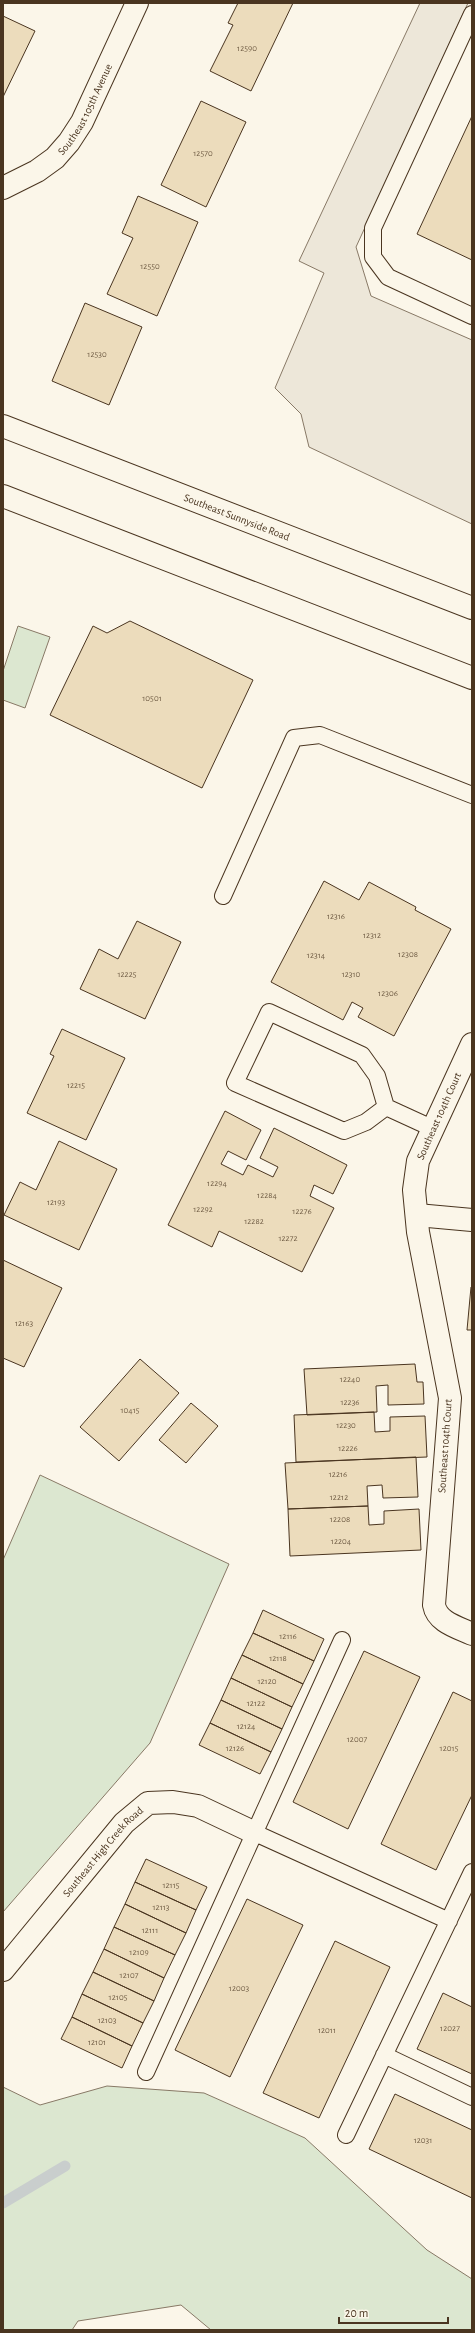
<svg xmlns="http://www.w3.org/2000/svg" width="475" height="2333" viewBox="0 0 475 2333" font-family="'Alegreya Sans',sans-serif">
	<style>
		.green { fill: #dce7d0; stroke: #887966 }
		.parking { fill: #ede7d9; stroke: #887966 }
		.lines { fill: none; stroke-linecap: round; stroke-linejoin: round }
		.stream { stroke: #c9cecd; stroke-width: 11 }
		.building { fill: #ecdcbc; stroke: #4a3520 }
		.service-casing { stroke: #4a3520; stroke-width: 18 }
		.minor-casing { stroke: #4a3520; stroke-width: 24 }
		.primary-casing { stroke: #4a3520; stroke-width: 24 }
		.service { stroke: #fbf6e9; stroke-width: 16 }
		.minor { stroke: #fbf6e9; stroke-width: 22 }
		.primary { stroke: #fbf6e9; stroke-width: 22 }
		.labels { text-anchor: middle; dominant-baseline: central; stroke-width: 3; stroke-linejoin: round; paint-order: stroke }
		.number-label { font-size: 9px; fill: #725f47 }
		.street-label { font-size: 11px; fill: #4a3520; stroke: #fbf6e9 }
	</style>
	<rect width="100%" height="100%" fill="#fbf6e9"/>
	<path class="green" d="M18,626l32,11 -25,71 -22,-8v-29z
		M40,1475l189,89 -79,179 -147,169v-352z
		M107,2086l97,7 101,45 122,112 45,29v51h-261l-30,-25 -103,16 -6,9h-69v-243l37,18z"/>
	<path class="parking" d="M420,3h48l-112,244 15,49 101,44v184l-163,-77 -8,-33 -26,-26 49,-115 -25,-12z"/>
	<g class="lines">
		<path class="stream" d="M3,2203l62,-37"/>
	</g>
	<path class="building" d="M238,3h55l-42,88 -41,-20 23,-46 -5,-2z
		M3,16l32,15 -32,66z
		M201,101l45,21 -40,85 -45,-22z
		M472,116v144l-55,-26z
		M138,196l60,26 -41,94 -50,-22 26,-56 -11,-5z
		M85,303l57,24 -33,78 -57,-24z
		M130,621l123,59 -51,108 -152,-73 43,-89 14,7z
		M324,881l35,19 10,-18 47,25 -1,3 36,19 -57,107 -36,-19 5,-9 -11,-6 -9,18 -72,-38z
		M137,921l44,21 -36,77 -65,-30 19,-40 19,10z
		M62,1029l63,29 -39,82 -59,-27 27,-57 -4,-2z
		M225,1111l36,19 -15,30 -18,-9 -7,13 22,11 5,-10 25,12 5,-10 -18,-9 14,-30 73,37 -14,29 -19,-9 -4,11 24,12 -32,64 -83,-41 -7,16 -44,-22z
		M59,1141l58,28 -38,81 -75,-35 16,-33 16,8z
		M3,1260l59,28 -38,79 -21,-9z
		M471,1287l1,1v42h-5z
		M140,1359l39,34 -60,68 -39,-34z
		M415,1364l2,18h6l1,22 -36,1v-20l-12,1 1,26 -70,3 -3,-46z
		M191,1403l27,23 -32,37 -27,-23z
		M374,1412l1,20 15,-1v-14l35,-1 2,41 -131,5 -2,-47z
		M416,1457l2,40 -35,1 -1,-13 -15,1 1,20 -80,3 -3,-46z
		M368,1506l1,19 15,-1v-13l35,-2 2,41 -131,6 -2,-47z
		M263,1610l61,29 -10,22 -61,-28z
		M253,1633l61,28 -11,23 -61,-29z
		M364,1651l56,26 -72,152 -55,-27z
		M242,1655l61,29 -11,23 -61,-29z
		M231,1678l61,29 -10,22 -61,-29z
		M453,1692l19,9v94l-36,75 -55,-26z
		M221,1700l61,29 -11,23 -61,-29z
		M210,1723l61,29 -11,22 -61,-29z
		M146,1859l61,28 -11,23 -61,-28z
		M135,1882l61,28 -10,23 -61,-29z
		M247,1899l56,26 -73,152 -55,-27z
		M125,1904l61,29 -11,22 -61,-28z
		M114,1927l61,28 -11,23 -60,-29z
		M335,1941l55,26 -71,151 -56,-25z
		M104,1949l60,29 -10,23 -61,-29z
		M93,1972l61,29 -11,22 -61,-29z
		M443,1993l29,14v67l-55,-25z
		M82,1994l61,29 -11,23 -60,-29z
		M72,2017l60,29 -10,22 -61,-29z
		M395,2094l77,36v68l-103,-49z"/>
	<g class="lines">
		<g class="service-casing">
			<path id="service" d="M472,14l-99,214v29l15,20 84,39
				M223,896l71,-158 26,-3 152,60
				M386,1107l-20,15 -22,9 -109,-48 34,-71 93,43 15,21 9,31 48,22
				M255,1833l194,88
				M384,2055l88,42
				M146,2072l196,-432
				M346,2135l126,-263"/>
		</g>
		<g class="minor-casing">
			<g id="minor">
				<path id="s1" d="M3,188l34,-17 18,-13 14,-16 13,-20 55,-119"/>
				<path d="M472,1044l-54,117 -4,29 4,42 32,166 -16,207c3,17 23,22 38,29"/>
				<path d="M417,1215l55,5"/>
				<path id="s2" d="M3,1970l121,-147 24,-20 25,-1 25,4 57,27"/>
			</g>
		</g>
		<g class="primary-casing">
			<g id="primary">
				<path id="s3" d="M3,426l469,182"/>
				<path d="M3,496l469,182"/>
			</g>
		</g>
		<use href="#service" class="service"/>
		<use href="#minor" class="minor"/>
		<use href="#primary" class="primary"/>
	</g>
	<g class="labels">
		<g class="number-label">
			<text x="247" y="48">12590</text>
			<text x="203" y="153">12570</text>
			<text x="150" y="266">12550</text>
			<text x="97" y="354">12530</text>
			<text x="152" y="698">10501</text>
			<text x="336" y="916">12316</text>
			<text x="372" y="935">12312</text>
			<text x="408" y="954">12308</text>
			<text x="316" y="955">12314</text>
			<text x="127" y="974">12225</text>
			<text x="351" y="974">12310</text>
			<text x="388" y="993">12306</text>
			<text x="76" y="1085">12215</text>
			<text x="217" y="1183">12294</text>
			<text x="267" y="1195">12284</text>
			<text x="56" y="1202">12193</text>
			<text x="203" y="1209">12292</text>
			<text x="302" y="1211">12276</text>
			<text x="254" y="1221">12282</text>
			<text x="288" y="1238">12272</text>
			<text x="24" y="1323">12163</text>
			<text x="350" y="1379">12240</text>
			<text x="350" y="1402">12236</text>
			<text x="130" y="1410">10415</text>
			<text x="346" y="1425">12230</text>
			<text x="348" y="1448">12226</text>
			<text x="338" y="1474">12216</text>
			<text x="339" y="1497">12212</text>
			<text x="340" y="1519">12208</text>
			<text x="341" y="1541">12204</text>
			<text x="288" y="1636">12116</text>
			<text x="278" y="1658">12118</text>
			<text x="267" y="1681">12120</text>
			<text x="256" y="1703">12122</text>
			<text x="246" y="1726">12124</text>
			<text x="357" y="1739">12007</text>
			<text x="235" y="1748">12126</text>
			<text x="449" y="1748">12015</text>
			<text x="171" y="1885">12115</text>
			<text x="161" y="1907">12113</text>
			<text x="150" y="1930">12111</text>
			<text x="139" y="1952">12109</text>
			<text x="129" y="1975">12107</text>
			<text x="239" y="1988">12003</text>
			<text x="118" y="1997">12105</text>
			<text x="107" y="2020">12103</text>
			<text x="450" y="2028">12027</text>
			<text x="327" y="2030">12011</text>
			<text x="97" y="2042">12101</text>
			<text x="423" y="2140">12031</text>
		</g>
		<g class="street-label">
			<text stroke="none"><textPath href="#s1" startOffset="118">Southeast 105th Avenue</textPath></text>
			<text stroke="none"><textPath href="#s3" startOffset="251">Southeast Sunnyside Road</textPath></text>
			<text transform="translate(439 1116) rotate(-66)">Southeast 104th Court</text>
			<text transform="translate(445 1446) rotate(-86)">Southeast 104th Court</text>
			<text stroke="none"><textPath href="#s2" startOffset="155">Southeast High Creek Road</textPath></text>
		</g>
	</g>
	<rect width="475" height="2333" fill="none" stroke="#4a3520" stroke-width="8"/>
	<path d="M339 2317v6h109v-6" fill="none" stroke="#4a3520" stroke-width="2"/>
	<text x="345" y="2317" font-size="12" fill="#4a3520" stroke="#fbf6e9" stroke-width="3" paint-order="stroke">20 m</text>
</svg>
